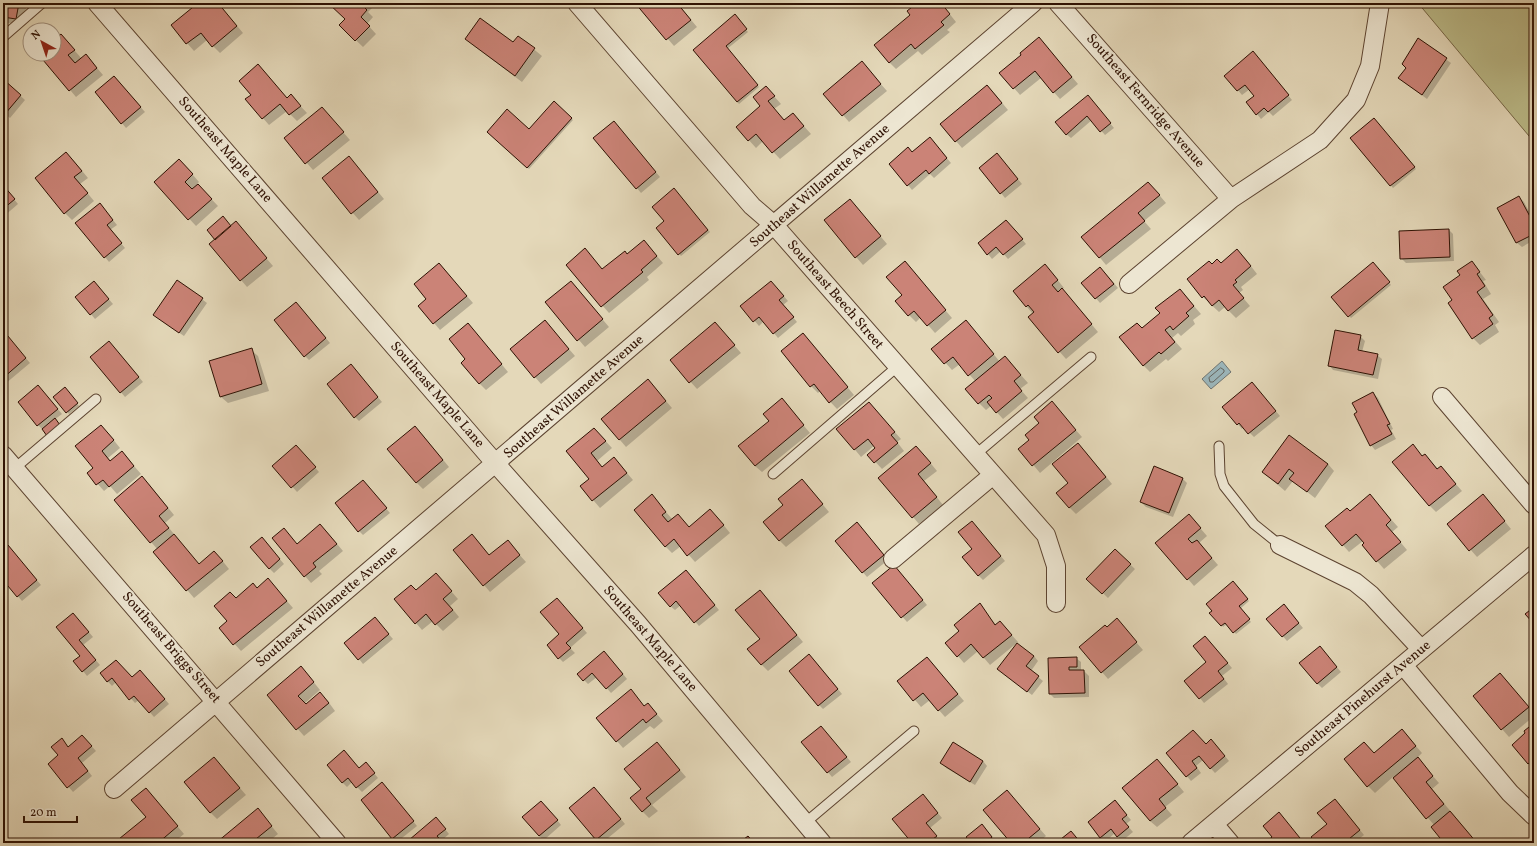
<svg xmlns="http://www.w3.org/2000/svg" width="1537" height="846" viewBox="0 0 1537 846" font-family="Vollkorn,serif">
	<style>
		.green { fill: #bcbc8a; stroke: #756646 }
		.water { fill: #9bb6bb; stroke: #6f7471 }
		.shadow { fill: #0003 }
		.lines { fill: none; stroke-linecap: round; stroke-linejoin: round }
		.shore { stroke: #64645f; stroke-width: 1 }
		.building { fill: #cb8377; stroke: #2e1103 }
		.lane-casing { stroke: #5c4330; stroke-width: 11 }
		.street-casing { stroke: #5c4330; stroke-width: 20 }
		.lane { stroke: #ede6d2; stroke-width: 9 }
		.street { stroke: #ede6d2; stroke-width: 18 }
		.labels { text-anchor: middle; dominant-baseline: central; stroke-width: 4; stroke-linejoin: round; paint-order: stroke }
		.street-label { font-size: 14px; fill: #2e1103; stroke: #ede6d2 }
	</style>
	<rect width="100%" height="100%" fill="#e4d8b9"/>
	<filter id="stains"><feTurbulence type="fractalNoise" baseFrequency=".005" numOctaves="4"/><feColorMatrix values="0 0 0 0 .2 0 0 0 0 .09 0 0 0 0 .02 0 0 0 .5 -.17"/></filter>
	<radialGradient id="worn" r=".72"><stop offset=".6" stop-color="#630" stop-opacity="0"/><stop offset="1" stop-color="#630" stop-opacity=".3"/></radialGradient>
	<path class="green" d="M1418,3h116v139z"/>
	<path class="water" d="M1222,361l9,11 -20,17 -9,-10z"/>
	<path class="shadow" d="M3,3h24l-4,22 -20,-3z
		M199,3h19l25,30 -23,20 -13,-13 -13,11 -22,-25z
		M329,3h48l-9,9 5,5 -6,7 9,10 -13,13 -23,-22 6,-6z
		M637,3h40l20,24 -23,19z
		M918,3h23l15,19 -9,8 3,2 -28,23 -4,-4 -22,18 -7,-7z
		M963,3h6l-4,3z
		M736,18l12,14 -21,17 32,38 -20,17 -45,-54z
		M61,35l21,24 10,3 11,13 -27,22 -36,-43h14v-13z
		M519,37l23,19 -20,26 -49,-37 -7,-7 47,6z
		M1039,38l39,46 -18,15 -19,-21 -21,17 -6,-7 9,-33z
		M1418,39l33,24 -24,36 -28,-21 8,-10z
		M1257,57l35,43 -19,16 -4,-4 -8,7 -14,-17 8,-6 -5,-7 -8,6 -16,-19z
		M862,63l25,28 -38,31 -6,-7z
		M114,77l31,35 -19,16 -30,-36z
		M3,80l22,20 -15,18 -7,-6z
		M994,93l14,17 -46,38 -6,-7z
		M773,95l8,9 -7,5 11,12 8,-7 18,20 -31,25 -17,-18 -7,7 -19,-21z
		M291,96l16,17 -10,8 -10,-10 -18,14 -22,-25 40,-1z
		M1092,101l22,27 -9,7 -13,-15 -21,18 -5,-4z
		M554,102l19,18 -44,49 -41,-37 41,-2z
		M322,108l28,32 -37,30 -28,-32z
		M1376,121l40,48 -23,19 -42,-50z
		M618,127l42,50 -19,16 -46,-55z
		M934,143l17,20 -17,15 -4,-4 -18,16 -4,-5 5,-32z
		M1001,159l21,25 -17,14 -4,-5z
		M73,160l15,18 -8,6 14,17 -22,19 -7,-7z
		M355,164l29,35 -25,21 -36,-41z
		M186,167l13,15 -2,2 21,22 -22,20 -41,-44z
		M3,186l15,18 -15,13z
		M1155,190l11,13 -22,18 7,8 -45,36 -23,-28z
		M676,191l34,41 -29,24 -24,-27 9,-7z
		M1519,197l5,5 10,19v19l-12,7 -5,-4 -18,-35z
		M850,200l37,44 -24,21 -38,-44z
		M104,209l13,16 -7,5 15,18 -16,14 -4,-5z
		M1006,221l20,23 -18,15 -7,-8 -9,8 -4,-5z
		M236,223l37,43 -26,21 -6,-7 -25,-41z
		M1449,230l4,4 1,27 -48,2 -5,-5z
		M644,241l19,22 -16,14 2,3 -40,33 -42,-48 18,-15 18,20 24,-15z
		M1244,257l13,17 -16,13 2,3 -4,3 11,13 -14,12 -11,-11 -6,5 -16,-15 9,-32z
		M1472,262l14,18 -3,1 8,13 -8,5 16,23 -4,3 4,7 -19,13 -7,-7 -20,-38 8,-24z
		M905,263l47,55 -17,15 -14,-16 -5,5 -7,-7 -6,-19z
		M439,264l34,39 -33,27 -6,-7 -6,-24z
		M1375,265l16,20 -40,33 -19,-21z
		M1052,273l12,15 -2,1 36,43 -32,27 -37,-42 4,-3 -19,-22z
		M1105,273l13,15 -18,15 -17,-20z
		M178,281l29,22 -23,33 -25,-17z
		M94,282l19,22 -18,15 -18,-22z
		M571,282l38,45 -24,20 -39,-45z
		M775,286l13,15 -5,4 14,17 -19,16 -14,-17 -5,5 -17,-20z
		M1180,290l21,24 -8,6 2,4 -14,12 -3,-3 -6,5 10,11 -14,12 -2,-2 -16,13 -7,-7 -1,-36 19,-15 -5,-6z
		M300,307l30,36 -21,17 -4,-4z
		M545,321l30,35 -34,28 -6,-7z
		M715,323l26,30 -44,36 -26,-29z
		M973,329l27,33 5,-5 23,26 -8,6 8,9 -25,21 -12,-13 -5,4 -7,-7 -3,-21 -16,-18 -8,6 -19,-21z
		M3,331l27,32 -25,21 -2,-2z
		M475,332l33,40 -22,18 -7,-7 -13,-24z
		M803,334l51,61 -17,14 -17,-18 -2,2 -7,-7z
		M1360,336l5,5 -3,11 15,3 5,4 -4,20 -45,-9 -4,-5z
		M114,347l29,35 -18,15 -34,-40z
		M251,350l7,6 11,35 -41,12 -7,-6z
		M355,370l27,32 -23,19 -4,-4z
		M648,380l24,28 -46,39 -24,-28z
		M1256,388l24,28 -26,21 -10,-10 -2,2 -19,-22z
		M67,390l12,16 -10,8 -14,-17z
		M42,391l20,23 -20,15 -4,-4z
		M1373,393l5,5 15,31 -2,1 5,9 -21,11 -4,-5 -12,-33z
		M869,403l32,36 -4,3 7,9 -22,18 -13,-14 8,-7 -2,-3 -14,12 -23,-28z
		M1052,403l30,34 -42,36 -20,-24 10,-9z
		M788,407l22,26 -48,39 -7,-6z
		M108,433l12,15 -12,10 3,3 17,-2 13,15 -24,20 -7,-8 -6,5 -16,-18 6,-5z
		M422,434l27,33 -26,22 -7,-7z
		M601,436l11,12 -15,13 6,7 18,-2 12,14 -33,28 -19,-22 9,-7 -23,-28z
		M1289,436l39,28 6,7 -19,27 -22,-17 -8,10 -22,-19z
		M1413,446l10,11 2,-2 13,14 9,5 15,17 -26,21 -6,-6z
		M301,451l18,21 -22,20 -23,-26z
		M1085,451l27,33 -36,30 -7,-7v-24z
		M923,454l14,17 -13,10 19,24 -24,19 -39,-46z
		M1182,478l5,5 -14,34 -27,-10 -5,-5z
		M802,480l27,32 -43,35 -7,-7 6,-35z
		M149,484l25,31 -9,8 34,42 22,-6 8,10 -35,29 -39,-46 3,-2 -43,-50z
		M367,486l23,27 -27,22 -4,-4z
		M652,496l21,24 16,7 28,-10 13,16 -35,29 -14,-16 -9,7 -7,-7z
		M1370,496l28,31 -6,5 15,18 -23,19 -21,-24 2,-1 -2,-3 -14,11 -23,-26 24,-14z
		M1489,502l22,27 -34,28 -29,-33z
		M1195,522l12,14 -8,7 19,22 -24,21 -37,-43z
		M976,527l29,34 -22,19 -5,-5 -4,-26z
		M861,528l27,32 -21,17 -31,-36z
		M327,532l16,19 -24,20 3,3 -11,9 -6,-7 -7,-31z
		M472,535l18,21 17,-15 19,21 -36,30 -6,-7z
		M266,543l18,21 -10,9 -5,-5z
		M8,546l33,39 -19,16 -19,-22v-28z
		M1115,550l20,19 -27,29 -20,-19z
		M898,571l29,34 -20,17 -34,-39z
		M436,574l22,25 -8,7 9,11 -16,14 -10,-10 -11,9 -6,-7v-32z
		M690,575l29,35 -20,16 -18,-21 -6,5 -5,-4z
		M1235,585l14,16 -9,8 11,13 -15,12 -9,-10 -4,3 -1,-2z
		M275,587l18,21 -52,43 -21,-23 8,-7 8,-22 21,-10z
		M766,598l37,44 -35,29 -7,-7v-25z
		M557,599l30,34 -17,15 5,5 -12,9 -4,-4 2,-24z
		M979,604l17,21 4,-3 18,20 -28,23 -12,-14 -14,12 -6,-7z
		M1288,610l15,18 -16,13 -19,-22z
		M77,618l16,19 -10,8 17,20 -13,11 -4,-5 -2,-15 -24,-29z
		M379,623l14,16 -30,25 -4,-5z
		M1123,627l20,23 -35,29 -6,-7 5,-44z
		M1205,637l27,31 -10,8 6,8 -24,19 -18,-22 22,-19z
		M1324,652l17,20 -19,16 -5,-5z
		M1034,656l4,5 -7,10 12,10 -11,14 -34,-26z
		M609,657l18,22 -16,14 -14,-16 -9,7 -4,-4z
		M927,658l37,43 -19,16 -15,-17 -9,7 -22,-26z
		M1076,658l5,4v9h3l5,5v21l-35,1 -4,-4 -1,-35z
		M814,660l28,34 -19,15 -4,-4z
		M101,674l31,4 13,-2 24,28 -15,13 -15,-17 -4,3 -19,-21 -4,4z
		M308,675l12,15 -15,13 1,2 21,-5 8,11 -31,25 -36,-41z
		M1507,681l27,33v2l-25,21 -35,-40z
		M630,690l15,17 3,-3 15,17 -9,8 -4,-3 -27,22 -6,-7z
		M1534,724v43h-1l-4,-4z
		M821,727l30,35 -19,15 -29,-35z
		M1402,730l20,23 -5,5 22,25 -7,6 45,54h-31l-12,-18 -41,-48 -18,16 -7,-7 6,-32z
		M87,741l9,10 -14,12 10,13 -19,16 -24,-28 10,-9 7,-11 3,4z
		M1206,745h10l13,16 -14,12 -12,-13 -7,6 5,7 -10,8 -24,-28z
		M663,750l23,27 -34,28 6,6 -9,7 -7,-7 1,-22z
		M983,761l4,5 -12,19 -29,-17 -4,-5z
		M221,766l25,29 -29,24 -7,-7z
		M370,768l8,10 -16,14 -10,-10 -5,5 -5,-5 17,-13z
		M1164,768l20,24 -19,15 7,8 -15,12 -7,-6z
		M386,788l31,38 -20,16 -4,-4z
		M146,789l38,45 -11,9h-57l31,-26z
		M1007,791l39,45 -8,7h-26z
		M599,793l26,31 -23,19h-2l-4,-3 -26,-32z
		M927,800l15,18 -12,10 10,13 -2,2h-25z
		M1339,804l25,31 -10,8h-36z
		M546,806l15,19 -17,15 -5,-4z
		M1119,806l12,14 -5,4 7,8 -11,9 -7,-8 -10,9 -4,-5z
		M264,817l14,17 -11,9h-47z
		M440,823l9,11 -8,7 2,2h-30z
		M984,827l10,12 -5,4h-16z"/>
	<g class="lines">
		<path class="shore" d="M1221,368l3,2v2l-11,10h-3l-1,-4z"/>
	</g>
	<path class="building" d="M3,3h16l-3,16 -13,-2z
		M198,3h20l19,23 -25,21 -11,-14 -15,11 -15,-19z
		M328,3h35l-1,2 5,5 -6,7 9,9 -15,15 -16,-16 6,-6z
		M635,3h42l14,17 -25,20z
		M917,3h24l9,11 -9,8 3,3 -29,24 -4,-5 -22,19 -15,-18 36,-30 -3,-4z
		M735,14l12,15 -21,17 32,39 -21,17 -44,-52z
		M480,18l33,24 5,-6 17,12 -20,28 -50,-37z
		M61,34l14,16 -7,5 7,8 11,-9 11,14 -28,23 -31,-37h16v-14z
		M1039,37l33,40 -19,16 -18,-22 -22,18 -14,-16 22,-18 -1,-2z
		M1418,38l29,20 -25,37 -24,-17 8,-10 -4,-4z
		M1253,51l36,44 -21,17 -4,-4 -8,7 -10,-13 8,-6 -9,-11 -8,6 -13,-15z
		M862,61l19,23 -39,32 -19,-22z
		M258,64l29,34 4,-4 10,12 -12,9 -9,-11 -18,15 -17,-20 6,-4 -12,-14z
		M114,76l27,31 -20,17 -26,-32z
		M3,79l18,16 -16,19 -2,-1z
		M987,85l15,18 -47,39 -15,-18z
		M766,86l9,10 -7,5 16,19 9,-7 11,13 -32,27 -16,-19 -8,7 -12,-14 24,-21 -7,-9z
		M1088,95l23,28 -11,9 -13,-16 -21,19 -11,-13z
		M554,101l18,17 -45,50 -40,-36 20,-23 22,20z
		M322,107l22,25 -39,32 -21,-26z
		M1374,118l41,49 -25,19 -40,-48z
		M614,121l42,51 -20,17 -43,-51z
		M930,137l17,21 -18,16 -3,-4 -19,16 -18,-22 19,-17 4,5z
		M66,152l16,19 -8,6 14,16 -24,21 -29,-36z
		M997,153l21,26 -18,15 -21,-26z
		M349,156l29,36 -27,22 -29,-36z
		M179,159l14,15 -8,8 7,7 6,-5 14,15 -24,21 -34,-38z
		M1148,182l12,13 -22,18 7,8 -46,37 -18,-21z
		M3,185l12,14 -12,10z
		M674,188l34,42 -30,25 -22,-27 8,-7 -12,-14z
		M1519,196l15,28v10l-18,9 -19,-35z
		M850,199l31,37 -26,22 -31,-38z
		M100,203l13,17 -6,5 15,18 -18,15 -29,-35z
		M223,216l8,10 -16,14 -8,-10z
		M1006,220l17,19 -20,16 -7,-8 -9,8 -9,-12z
		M236,221l31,37 -27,23 -31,-37z
		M1449,229l1,28 -50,2 -1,-28z
		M644,240l13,16 -16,14 2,2 -42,35 -35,-42 19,-17 17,21 23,-18 2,3z
		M1237,249l14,17 -16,14 2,2 -4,3 11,13 -16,13 -9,-11 -7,6 -8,-10 -2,2 -15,-19 22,-18 3,3 5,-5 4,4z
		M905,261l41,49 -19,16 -13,-15 -6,5 -13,-15 7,-6 -16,-18z
		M1472,261l8,11 -3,2 8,12 -8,6 16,23 -4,3 4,6 -21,15 -24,-36 4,-3 -9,-13 17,-12 -3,-4z
		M1373,262l17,20 -42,35 -17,-20z
		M439,263l28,33 -34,28 -15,-18 8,-7 -12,-15z
		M1045,264l13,16 -6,5 6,7 4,-4 30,36 -34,29 -30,-36 6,-5 -6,-7 -2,2 -13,-16z
		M1100,267l14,17 -19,15 -14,-16z
		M177,280l26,18 -24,35 -26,-18z
		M94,281l15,18 -19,16 -15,-18z
		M571,281l32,38 -26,22 -32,-39z
		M771,281l13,15 -5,4 15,17 -21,17 -14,-17 -6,5 -13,-16z
		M1180,289l14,17 -8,7 3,3 -16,14 -3,-4 -5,4 10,12 -14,12 -2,-2 -16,14 -24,-29 18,-14 5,5 18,-15 -5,-5z
		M296,302l30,36 -22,19 -30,-37z
		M545,320l24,29 -35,29 -24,-29z
		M966,320l28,34 -26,22 -15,-19 -9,7 -13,-15z
		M715,322l20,23 -46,38 -19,-23z
		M468,323l34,41 -23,20 -18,-21 4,-4 -16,-20z
		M3,330l23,28 -23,20z
		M1335,330l26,5 -3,15 20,4 -5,21 -45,-9z
		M803,333l45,54 -19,16 -15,-19 -4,3 -29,-36z
		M109,341l30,36 -19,16 -30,-36z
		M252,348l10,36 -42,13 -11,-36z
		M1005,356l16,19 -7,6 8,10 -26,22 -9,-11 5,-4 -3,-3 -11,9 -13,-15z
		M351,364l27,33 -24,21 -27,-34z
		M648,379l18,22 -47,39 -18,-21z
		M1252,382l24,29 -28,23 -9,-11 -2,2 -15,-18z
		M38,385l20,24 -21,17 -19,-24z
		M65,387l13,16 -12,10 -13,-16z
		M1373,392l17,32 -3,1 5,9 -22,12 -16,-32 3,-2 -5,-9z
		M782,398l22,27 -49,41 -17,-20 31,-25 -6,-7z
		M1052,401l24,29 -44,36 -14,-17 11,-9 -4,-5 14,-12 -5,-6z
		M869,402l26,30 -4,3 7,8 -24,20 -7,-8 8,-7 -7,-9 -14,11 -18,-21z
		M55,418l5,7 -13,11 -5,-7z
		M101,425l13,15 -12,11 8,10 12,-10 12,15 -25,21 -6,-7 -7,5 -9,-12 6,-5 -18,-22z
		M415,426l28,34 -27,23 -29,-34z
		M594,428l12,13 -15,12 11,14 12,-10 13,16 -35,28 -12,-15 9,-7 -23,-28z
		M1289,435l39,29 -21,28 -18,-13 5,-6 -5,-4 -11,15 -16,-12z
		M1078,443l28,34 -37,31 -13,-15 12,-10 -16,-19z
		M1413,444l9,12 3,-2 12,15 4,-3 15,18 -27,22 -37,-44z
		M296,445l20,22 -25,21 -19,-22z
		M916,446l15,17 -13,11 19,23 -25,21 -34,-40z
		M1154,466l29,12 -14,35 -29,-11z
		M142,476l26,32 -9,8 10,12 -19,15 -36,-43z
		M802,479l21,25 -44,37 -16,-19 20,-17 -5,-6z
		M363,480l24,28 -29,24 -23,-29z
		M652,494l14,18 -4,3 6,7 10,-8 11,13 21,-18 14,16 -37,31 -13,-17 -9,8 -31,-37z
		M1370,494l21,26 -5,5 15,17 -25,20 -14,-17 2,-2 -8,-9 -14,12 -17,-20 22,-18 3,3z
		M1483,494l22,27 -36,30 -22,-27z
		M1189,514l12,14 -13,11 4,4 5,-3 15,18 -25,22 -32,-37z
		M972,521l29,35 -23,20 -16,-19 10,-8 -14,-17z
		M857,522l27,33 -22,18 -27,-32z
		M320,524l17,20 -24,19 3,4 -12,10 -32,-39 12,-10 13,16z
		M174,534l25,30 15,-13 9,10 -37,30 -33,-39z
		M472,534l17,21 19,-15 12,15 -37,31 -30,-36z
		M262,537l18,22 -11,10 -19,-22z
		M8,545l29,35 -20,17 -14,-17v-31z
		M1115,549l16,15 -29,30 -16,-15z
		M894,565l29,35 -22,18 -29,-35z
		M686,570l29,35 -21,18 -18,-22 -6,6 -12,-14z
		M436,573l16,18 -9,8 10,11 -18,15 -9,-11 -11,10 -21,-25 17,-14 5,5z
		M268,578l19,23 -54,44 -14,-17 8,-7 -13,-15 16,-14 6,6 17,-15 4,5z
		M1233,581l15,18 -9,7 11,13 -17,14 -8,-10 -4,3 -12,-13 3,-2 -6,-7z
		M760,590l37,45 -36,30 -14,-16 13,-10 -25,-29z
		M557,598l26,30 -17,15 5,5 -13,11 -11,-14 12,-11 -19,-22z
		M980,603l15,22 5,-4 12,14 -29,23 -12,-14 -14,13 -12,-14 14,-12 -5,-6z
		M1284,604l15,19 -17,14 -16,-18z
		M1534,607v17l-9,-10z
		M73,613l16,19 -10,8 17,20 -14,12 -9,-11 7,-5 -24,-29z
		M375,617l14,17 -31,26 -14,-17z
		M1117,618l20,24 -36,31 -22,-26 26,-22 2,2z
		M1205,636l23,27 -10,8 6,8 -25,20 -15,-18 22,-19 -13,-16z
		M1017,643l17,13 -8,10 13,10 -12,16 -30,-23z
		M1320,646l17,21 -20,17 -18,-21z
		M604,651l19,23 -17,15 -14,-16 -9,8 -6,-7z
		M809,654l29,35 -20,17 -29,-35z
		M927,657l31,37 -20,17 -15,-18 -10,8 -16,-20z
		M1077,657v10h-8v3h15l1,23 -36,1 -1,-36z
		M116,660l16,17 8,-7 25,29 -16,14 -15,-17 -5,4 -17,-22 -5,4 -7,-9z
		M301,666l13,16 -16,14 8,8 14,-12 9,11 -33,27 -29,-35z
		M1500,673l29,34 -28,23 -28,-34z
		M631,689l13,17 4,-3 9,11 -11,9 -3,-4 -27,23 -20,-24z
		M1534,723v36l-6,5 -16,-19 13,-12 -1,-2z
		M821,726l26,31 -20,16 -26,-31z
		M1402,729l14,17 -49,41 -23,-28 20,-17 10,11z
		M1193,730l13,14 5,-5 14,17 -15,13 -11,-13 -7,5 5,7 -11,9 -20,-24z
		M82,735l10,11 -14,12 10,13 -21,17 -19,-24 10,-9 -7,-8 11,-9 6,9z
		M657,742l23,28 -34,28 5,6 -9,8 -12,-14 11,-9 -17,-20z
		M953,742l30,19 -13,21 -30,-19z
		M344,750l15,18 7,-6 9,11 -19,15 -8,-10 -6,5 -15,-18z
		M214,757l26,31 -30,25 -26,-31z
		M1418,757l15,19 -7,6 18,22 -18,15 -33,-41z
		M1157,759l21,25 -19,15 7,9 -16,13 -28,-33z
		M382,782l32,39 -22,18 -31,-39z
		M594,787l27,32 -25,21 -27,-32z
		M146,788l32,38 -20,17h-44l32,-26 -15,-17z
		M1007,790l33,39 -17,14h-12l-28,-33z
		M923,794l15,19 -12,10 11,13 -9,7h-16l-20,-24z
		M1335,799l25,31 -16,13h-27l-6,-6 16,-13 -10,-11z
		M1115,800l12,15 -5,4 7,8 -12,10 -6,-8 -11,9 -12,-16z
		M541,801l17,19 -19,16 -17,-19z
		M258,808l14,18 -16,13 3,4h-40l-2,-1z
		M1450,811l27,32h-33l-13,-16z
		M1279,812l25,31h-43l3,-3 2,2 6,-5 -9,-11z
		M436,817l10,12 -9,7 6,7h-31l-3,-3z
		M982,824l10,13 -7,6h-14l-5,-6z
		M1071,831l10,12h-25z
		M748,836l6,7h-15z"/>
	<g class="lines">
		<g class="lane-casing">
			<path id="lane" d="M3,37l39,-34
				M1219,446l1,28 4,12 30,38 26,21
				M975,455l116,-98
				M15,468l81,-69
				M773,474l125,-108
				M805,823l109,-92"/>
		</g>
		<g class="street-casing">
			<path id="street" d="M97,3l399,461 142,160 184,219
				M577,3l175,203 22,19 272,310 10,31v37
				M1058,3l173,196
				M1129,284l102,-85 89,-59 36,-40 14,-34 10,-63
				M1442,397l92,108
				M3,455l334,388
				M1280,545l75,37 16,13 50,54
				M893,559l100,-84
				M1403,665l107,128 24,23
				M114,789l919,-786
				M1214,824l16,19
				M1191,843l343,-288"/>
		</g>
		<use href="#lane" class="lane"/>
		<use href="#street" class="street"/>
	</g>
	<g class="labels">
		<g class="street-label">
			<text transform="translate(1145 101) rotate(49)">Southeast Fernridge Avenue</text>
			<text transform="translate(225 150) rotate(49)">Southeast Maple Lane</text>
			<text transform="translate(820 186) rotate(-41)">Southeast Willamette Avenue</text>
			<text transform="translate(835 295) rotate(49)">Southeast Beech Street</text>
			<text transform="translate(437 395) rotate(49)">Southeast Maple Lane</text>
			<text transform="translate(574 397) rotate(-41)">Southeast Willamette Avenue</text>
			<text transform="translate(327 607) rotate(-40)">Southeast Willamette Avenue</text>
			<text transform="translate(650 639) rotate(49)">Southeast Maple Lane</text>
			<text transform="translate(171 648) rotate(49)">Southeast Briggs Street</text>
			<text transform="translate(1363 699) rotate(-40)">Southeast Pinehurst Avenue</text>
		</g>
	</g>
	<rect width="1537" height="846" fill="none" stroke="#e4d8b9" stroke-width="16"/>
	<rect x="4" y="4" width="1529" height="838" fill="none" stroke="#2e1103" stroke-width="2"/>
	<rect x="8" y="8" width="1521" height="830" fill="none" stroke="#2e1103"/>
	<g transform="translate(42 42) rotate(320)"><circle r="19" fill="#ede6d2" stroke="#a1917f"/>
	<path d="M0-3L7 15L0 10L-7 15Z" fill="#8f2418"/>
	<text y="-6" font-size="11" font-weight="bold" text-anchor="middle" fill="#2e1103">N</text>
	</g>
	<path d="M24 816v6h53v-6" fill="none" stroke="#2e1103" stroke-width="2"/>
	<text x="30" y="816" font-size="12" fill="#2e1103" stroke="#ede6d2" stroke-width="3" paint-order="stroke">20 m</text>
	<rect width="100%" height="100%" filter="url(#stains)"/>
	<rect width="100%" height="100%" fill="url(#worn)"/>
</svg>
